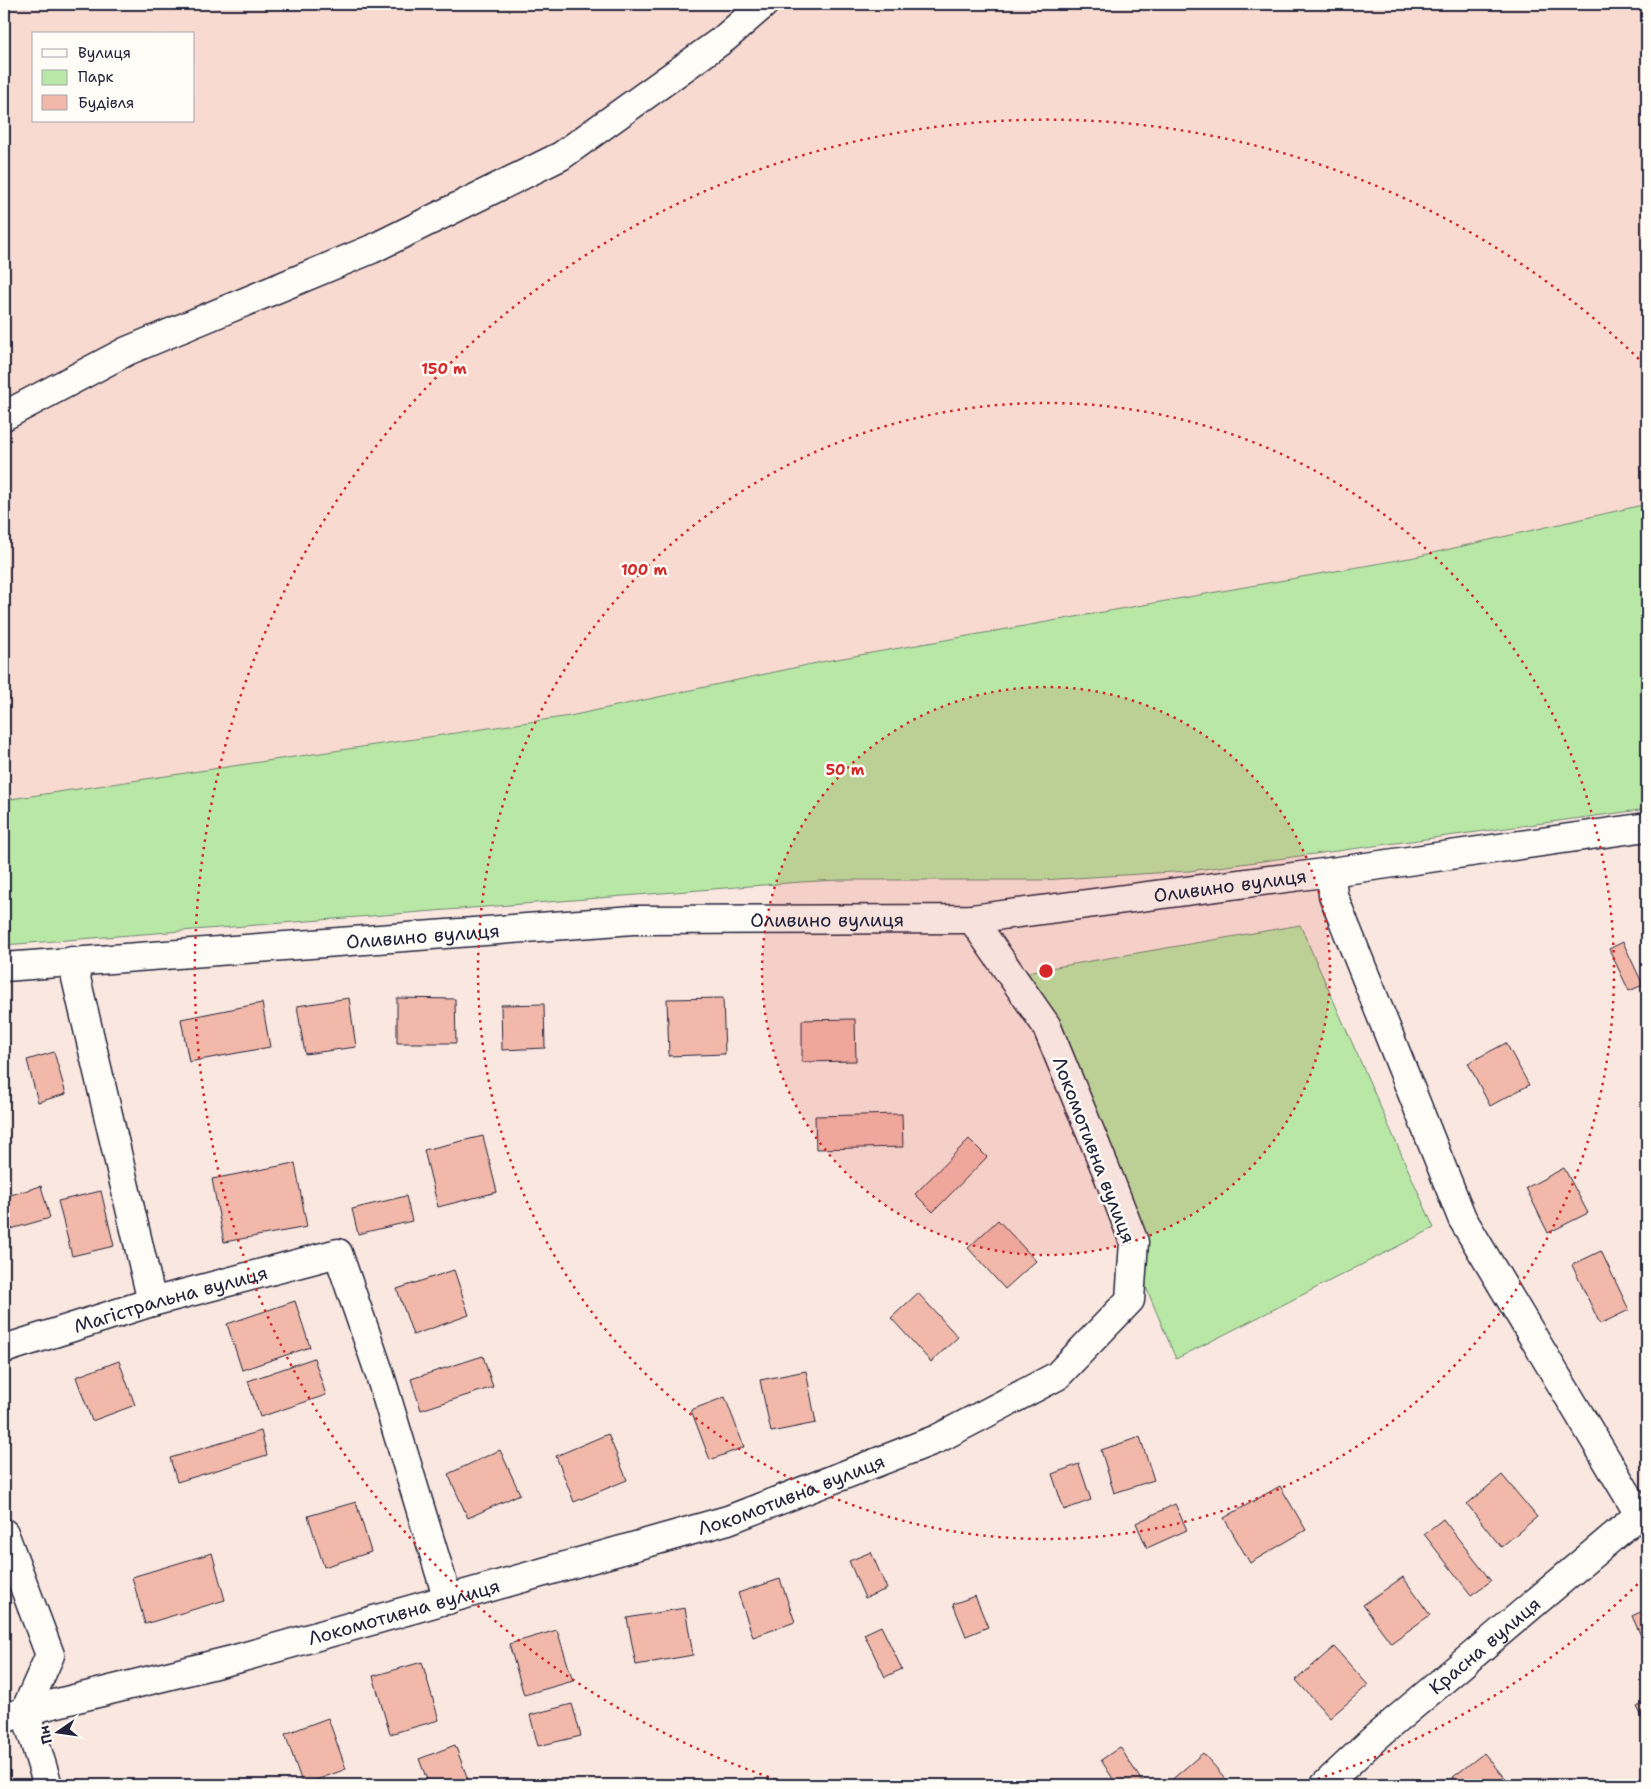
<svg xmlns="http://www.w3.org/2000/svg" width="1651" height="1789" viewBox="0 0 1651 1789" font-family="'Shantell Sans',sans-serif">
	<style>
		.built { fill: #f8dad0; fill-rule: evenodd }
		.green { fill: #b9e8a6; stroke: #6e8570 }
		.building { fill: #f2b9aa; stroke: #22223b }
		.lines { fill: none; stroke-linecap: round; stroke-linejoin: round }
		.minor-casing { stroke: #22223b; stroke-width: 31 }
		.minor { stroke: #fdfcf7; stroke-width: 28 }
		.ring { fill: none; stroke: #d62828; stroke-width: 2.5; stroke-dasharray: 2.5 5 }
		.labels { text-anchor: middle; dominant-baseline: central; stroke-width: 5; stroke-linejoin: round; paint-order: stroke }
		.street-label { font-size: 19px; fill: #22223b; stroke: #fdfcf7 }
		.centre { fill: #d62828; stroke: #fdfcf7; stroke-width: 2.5 }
		.ring-label { font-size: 15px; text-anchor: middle; font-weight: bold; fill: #d62828; stroke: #fdfcf7; stroke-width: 5; stroke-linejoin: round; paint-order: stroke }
	</style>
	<rect width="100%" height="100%" fill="#fae8e0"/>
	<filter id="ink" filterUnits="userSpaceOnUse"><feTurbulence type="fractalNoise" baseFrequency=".02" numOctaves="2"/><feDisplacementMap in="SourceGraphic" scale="10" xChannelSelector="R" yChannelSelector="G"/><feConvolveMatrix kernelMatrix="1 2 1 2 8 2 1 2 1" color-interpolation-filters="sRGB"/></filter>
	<g filter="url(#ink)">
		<path class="built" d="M4,4h1643v514l-1643,310zM34,34h160v87h-160z"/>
		<path class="green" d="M1647,504v305l-458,62 -147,9h-203l-38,2 -797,63v-145l566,-84 256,-55 589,-104z
			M1300,925l134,303 -258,131 -91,-218 -58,-134v-35z"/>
		<path class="building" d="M1623,942l20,43 -14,6 -20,-42z
			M349,998l7,49 -51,7 -8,-48z
			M397,998l58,1 1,44h-59z
			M723,998l2,56 -56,2 -2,-57z
			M262,1003l8,44 -81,15 -8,-43z
			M544,1004l1,44 -43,2 -1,-45z
			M855,1019l1,42 -54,1v-42z
			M1506,1043l23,42 -39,21 -22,-43z
			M54,1052l12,42 -28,8 -11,-42z
			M902,1114l1,33 -87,2 -1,-33z
			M483,1136l14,56 -59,15 -14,-57z
			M969,1139l18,18 -54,55 -18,-18z
			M295,1163l12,64 -83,15 -12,-63z
			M1564,1168l24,45 -40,20 -22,-45z
			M41,1186l9,32 -39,11 -7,-25v-7z
			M101,1191l13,55 -42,10 -14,-55z
			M406,1196l6,25 -54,13 -6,-25z
			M998,1220l38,41 -31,28 -37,-41z
			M1601,1251l28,59 -29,14 -28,-59z
			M454,1270l15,45 -56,20 -16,-46z
			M918,1293l40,44 -27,25 -40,-44z
			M295,1301l15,46 -68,23 -15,-46z
			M1647,1342v15l-7,-8z
			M483,1356l10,31 -72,23 -10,-31z
			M314,1358l12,37 -66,22 -12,-36z
			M119,1361l16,44 -43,16 -16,-44z
			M806,1371l10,52 -45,9 -11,-52z
			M725,1397l19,50 -34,13 -19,-50z
			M261,1431l6,24 -90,27 -7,-24z
			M608,1434l19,46 -53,22 -18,-46z
			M1140,1437l14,43 -40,13 -13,-43z
			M500,1450l20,44 -52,24 -20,-44z
			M1079,1464l12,36 -27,10 -12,-36z
			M1502,1475l35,42 -36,30 -34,-43z
			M1280,1486l26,44 -56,33 -26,-45z
			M356,1502l15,50 -47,15 -16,-51z
			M1175,1504l12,26 -40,18 -11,-25z
			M1443,1519l48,62 -20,14 -47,-61z
			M871,1552l16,37 -22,9 -16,-37z
			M212,1553l13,47 -80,24 -13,-47z
			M1403,1577l27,38 -39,28 -28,-38z
			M780,1579l15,43 -42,15 -15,-44z
			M975,1596l13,31 -22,9 -13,-32z
			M685,1608l8,47 -57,10 -9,-47z
			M1647,1609v40l-15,-33z
			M881,1626l21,43 -17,8 -21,-43z
			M557,1630l16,51 -49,14 -15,-51z
			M1334,1647l34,38 -38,33 -34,-38z
			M422,1662l17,58 -49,14 -17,-58z
			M1647,1702v24l-10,-19z
			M572,1704l9,32 -43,10 -8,-31z
			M328,1718l18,51 -43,16 -18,-51z
			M455,1745l14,37 -9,3h-31l-10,-26z
			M1120,1747l23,36 -4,2h-22l-16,-25z
			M1203,1753l28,32h-59l-3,-3z
			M1484,1753l26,32h-67z"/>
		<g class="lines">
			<g class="minor-casing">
				<g id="minor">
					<path d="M4,416l123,-65 245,-102 189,-93 164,-118 39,-34"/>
					<path d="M1331,872l2,23 129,323 177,296"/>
					<path d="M72,961l80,341"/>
					<path id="s1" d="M4,967l629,-47 339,-1 359,-47 316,-45"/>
					<path id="s2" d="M4,1349l148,-47 186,-49 41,119 69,228"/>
					<path d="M4,1533l46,122 -25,56 23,74"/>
					<path id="s3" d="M4,1719l21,-8 211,-52 492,-139 209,-81 120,-63 73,-76 4,-58 -28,-72 -60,-145 -74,-106"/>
					<path id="s4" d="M1325,1785l51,-48 271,-229"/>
				</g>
			</g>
			<use href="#minor" class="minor"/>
		</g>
	</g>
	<circle cx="1046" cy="971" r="284" fill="#d62828" fill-opacity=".12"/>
	<g class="ring">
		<circle cx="1046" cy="971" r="284"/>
		<circle cx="1046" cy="971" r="568"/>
		<path d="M1643 1579A852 852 0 0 1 1302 1784M790 1784A852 852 0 1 1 1643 363"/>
	</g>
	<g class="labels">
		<g class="street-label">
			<text stroke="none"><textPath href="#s1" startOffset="1230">Оливино вулиця</textPath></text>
			<text stroke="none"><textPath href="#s1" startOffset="825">Оливино вулиця</textPath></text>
			<text stroke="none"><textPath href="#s1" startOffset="420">Оливино вулиця</textPath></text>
			<text transform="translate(1094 1150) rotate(69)">Локомотивна вулиця</text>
			<text stroke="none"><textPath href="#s2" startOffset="174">Магістральна вулиця</textPath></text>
			<text stroke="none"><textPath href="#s3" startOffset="819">Локомотивна вулиця</textPath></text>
			<text stroke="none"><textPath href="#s3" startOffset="414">Локомотивна вулиця</textPath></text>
			<text stroke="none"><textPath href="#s4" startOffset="212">Красна вулиця</textPath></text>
		</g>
	</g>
	<circle cx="1046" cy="971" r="8" class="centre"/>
	<g class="ring-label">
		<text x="444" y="374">150 m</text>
		<text x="644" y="575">100 m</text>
		<text x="845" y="775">50 m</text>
	</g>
	<rect width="1651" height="1789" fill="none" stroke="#fdfcf7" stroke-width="20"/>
	<rect x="10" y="10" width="1631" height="1769" fill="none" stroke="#22223b" stroke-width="2" filter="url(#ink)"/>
	<rect x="32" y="32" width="162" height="90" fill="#fdfcf7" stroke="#a5a5ac"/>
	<rect x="42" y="49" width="25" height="8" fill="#fdfcf7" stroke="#a5a5ac"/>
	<text x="78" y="58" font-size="15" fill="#22223b">Вулиця</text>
	<rect x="42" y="70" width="25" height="15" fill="#b9e8a6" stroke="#a5a5ac"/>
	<text x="78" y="82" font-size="15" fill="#22223b">Парк</text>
	<rect x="42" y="95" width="25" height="15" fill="#f2b9aa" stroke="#a5a5ac"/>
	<text x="78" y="108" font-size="15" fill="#22223b">Будівля</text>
	<g transform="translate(58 1732) rotate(257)" stroke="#fdfcf7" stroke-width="4" paint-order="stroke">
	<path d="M0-4L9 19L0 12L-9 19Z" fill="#22223b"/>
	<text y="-8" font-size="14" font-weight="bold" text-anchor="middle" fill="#22223b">Пн</text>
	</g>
</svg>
